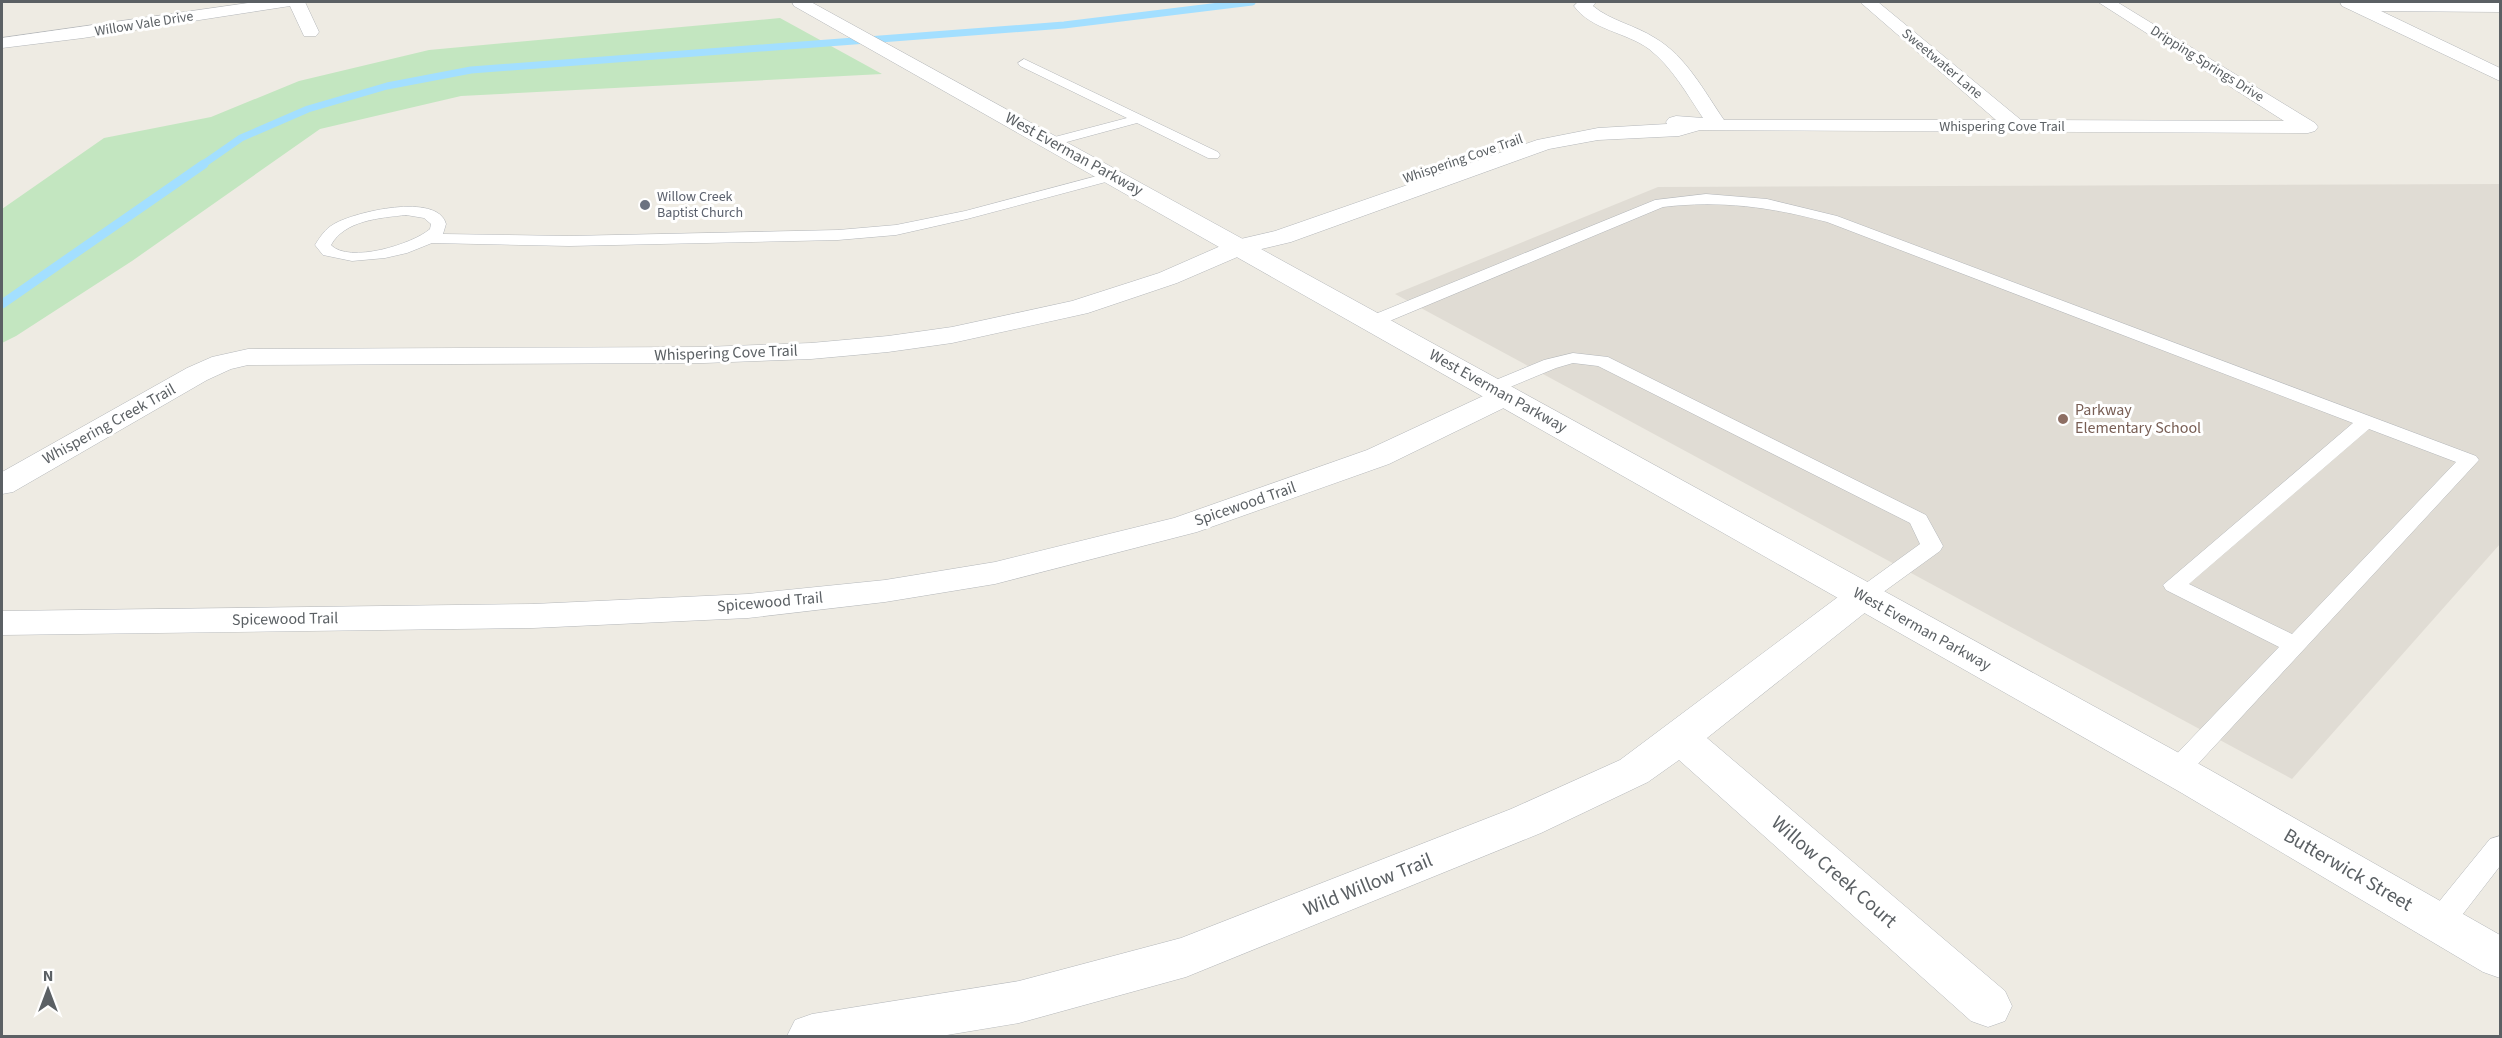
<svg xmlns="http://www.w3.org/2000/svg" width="2502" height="1038" viewBox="0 0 2502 1038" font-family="'Source Sans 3',sans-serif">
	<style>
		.education { fill: #e0dcd4 }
		.green { fill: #c3e6c0 }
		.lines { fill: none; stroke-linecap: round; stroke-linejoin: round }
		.stream-far1 { stroke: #a3dfff; stroke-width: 7 }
		.stream { stroke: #a3dfff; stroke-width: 9 }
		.service-casing { stroke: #b4b7ba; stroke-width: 1 }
		.minor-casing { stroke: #b4b7ba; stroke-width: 1 }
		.tertiary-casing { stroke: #b4b7ba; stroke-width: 1 }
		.service { fill: #fff; fill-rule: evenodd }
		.minor { fill: #fff; fill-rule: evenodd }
		.tertiary { fill: #fff; fill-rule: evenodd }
		.worship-dot { fill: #6b7280; stroke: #fff; stroke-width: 2 }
		.education-dot { fill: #8d6e63; stroke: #fff; stroke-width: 2 }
		.labels { text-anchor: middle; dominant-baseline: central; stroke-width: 6; stroke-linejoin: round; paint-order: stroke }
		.far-street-label { font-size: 14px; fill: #5b6064; stroke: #fff }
		.far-worship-label { font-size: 14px; fill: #5b616d; stroke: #fff; text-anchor: start }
		.street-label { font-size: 16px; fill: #5b6064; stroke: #fff }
		.education-label { font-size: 16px; fill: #785e54; stroke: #fff; text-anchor: start }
		.near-street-label { font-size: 20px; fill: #5b6064; stroke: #fff }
	</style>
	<rect width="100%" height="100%" fill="#eeebe3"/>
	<path class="education" d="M2500,184v360l-208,235 -897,-485 263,-107z"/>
	<path class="green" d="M780,18l102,56 -421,22 -141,33 -188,132 -116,75 -14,7v-134l102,-71 107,-21 88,-36 130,-31z"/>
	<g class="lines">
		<path class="stream-far1" d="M202,165l39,-27 67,-29 79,-23 84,-16 593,-45 188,-23"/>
		<path class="stream" d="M2,304l202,-140"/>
		<g class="service-casing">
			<path id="service" d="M1024,59l194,93 2,3 -2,3h-10l-71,-35 -85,23 -5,-1 -2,-3 2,-3 80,-21 -107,-52 -2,-3z
				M1112,172l5,1 2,3 -2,3 -150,40 -71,16 -58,5 -269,6 -137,-3 -25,10 -22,5 -33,3 -29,-6 -8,-10c5,-8 10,-16 19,-21 20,-12 104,-32 112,0l-3,10 126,2 269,-6 58,-5 69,-14zM406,215l18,3 7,6 -1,5c-17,15 -81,35 -99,16 14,-25 49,-27 75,-30z
				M1706,194l61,5 70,17 639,240 3,4 -294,318 -9,3 -9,-3 -4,-7 4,-7 112,-117 -113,-57 -3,-5 190,-162 -526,-201c-56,-15 -107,-22 -164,-15l-283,118h-12l-3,-4 3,-4 287,-117zM2369,429l87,33 -164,172 -103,-50z
				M1573,353l35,4 318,158 17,31 -3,5 -69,50 -8,2 -8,-2 -3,-5 3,-5 65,-47 -10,-21 -312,-157 -25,-3 -17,5 -58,24h-12l-3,-4 3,-4 58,-24z
				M2500,836v30l-51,66 -10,3 -10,-3 -5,-9 5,-9 61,-75z"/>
		</g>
		<g class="minor-casing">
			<path id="minor" d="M255,2h50l14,30 -3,4h-12l-14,-30 -207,32 -81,10v-10z
				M1578,2h18l-3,4c18,15 42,19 62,32 31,18 49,53 69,82h272l-136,-118h18l143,118 263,1 -186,-119h19l198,121 3,4 -3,4 -7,2 -608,-3 -21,6 -81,4 -49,9 -258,93 -42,10 -72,31 -89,30 -136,30 -64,9 -77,7 -107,4 -456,2 -17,4 -24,11 -194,112 -11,2v-22l185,-104 25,-11 36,-8 456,-2 107,-4 77,-7 64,-9 120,-26 87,-28 73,-32 43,-10 262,-91 61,-12 69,-4 -1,-2 3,-4 7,-2 27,2c-16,-24 -31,-51 -54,-69 -23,-17 -58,-19 -75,-43z
				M2340,2h160v10l-119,-1 119,57v13l-158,-75z
				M1506,387l10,3 5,6 -5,6 -127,62 -192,68 -202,52 -110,18 -137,16 -215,10 -531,7v-24l531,-7 215,-10 137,-14 110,-18 179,-44 193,-68 129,-60z
				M1863,585l13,3 5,8 -5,8 -169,134 298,253 7,15 -7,15 -17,6 -17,-6 -292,-261 -31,22 -107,51 -355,144 -167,46 -78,13h-154l8,-16 17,-6 207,-33 162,-43 330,-129 109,-49 230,-172z"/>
		</g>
		<g class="tertiary-casing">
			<path id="tertiary" d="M792,2h19l1399,768 290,165v43l-17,-6 -303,-180 -1386,-786z"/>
		</g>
		<use href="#service" class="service"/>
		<use href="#minor" class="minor"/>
		<use href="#tertiary" class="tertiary"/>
	</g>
	<circle class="worship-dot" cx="645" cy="205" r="6"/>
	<circle class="education-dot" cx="2063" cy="419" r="6"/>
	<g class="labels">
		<g class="far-street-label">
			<text transform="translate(144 24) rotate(-9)">Willow Vale Drive</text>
			<text transform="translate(1942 64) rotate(40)">Sweetwater Lane</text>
			<text transform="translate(2207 64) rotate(32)">Dripping Springs Drive</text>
			<text x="2002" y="127">Whispering Cove Trail</text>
			<text transform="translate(1463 159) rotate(-19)">Whispering Cove Trail</text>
		</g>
		<g class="far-worship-label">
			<text x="657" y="197">Willow Creek<tspan x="657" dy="16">Baptist Church</tspan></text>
		</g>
		<g class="street-label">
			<text transform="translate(1074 154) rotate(29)">West Everman Parkway</text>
			<text transform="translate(726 353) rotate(-2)">Whispering Cove Trail</text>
			<text transform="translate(1498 391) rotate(29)">West Everman Parkway</text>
			<text transform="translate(109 424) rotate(-29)">Whispering Creek Trail</text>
			<text transform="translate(1245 504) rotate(-19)">Spicewood Trail</text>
			<text transform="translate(770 602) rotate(-5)">Spicewood Trail</text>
			<text transform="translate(285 619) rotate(-1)">Spicewood Trail</text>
			<text transform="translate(1922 629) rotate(29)">West Everman Parkway</text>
		</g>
		<g class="education-label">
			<text x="2075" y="410">Parkway<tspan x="2075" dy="18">Elementary School</tspan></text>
		</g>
		<g class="near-street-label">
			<text transform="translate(2348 870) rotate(30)">Butterwick Street</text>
			<text transform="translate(1834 872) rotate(41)">Willow Creek Court</text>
			<text transform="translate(1368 885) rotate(-22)">Wild Willow Trail</text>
		</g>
	</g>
	<rect width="2502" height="1038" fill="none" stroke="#5b6064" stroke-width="6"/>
	<g transform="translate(48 990)" stroke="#ffffff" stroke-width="4.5" paint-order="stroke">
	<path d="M0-4.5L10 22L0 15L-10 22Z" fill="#5b6064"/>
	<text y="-9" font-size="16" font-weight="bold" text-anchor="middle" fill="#5b6064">N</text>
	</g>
</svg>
